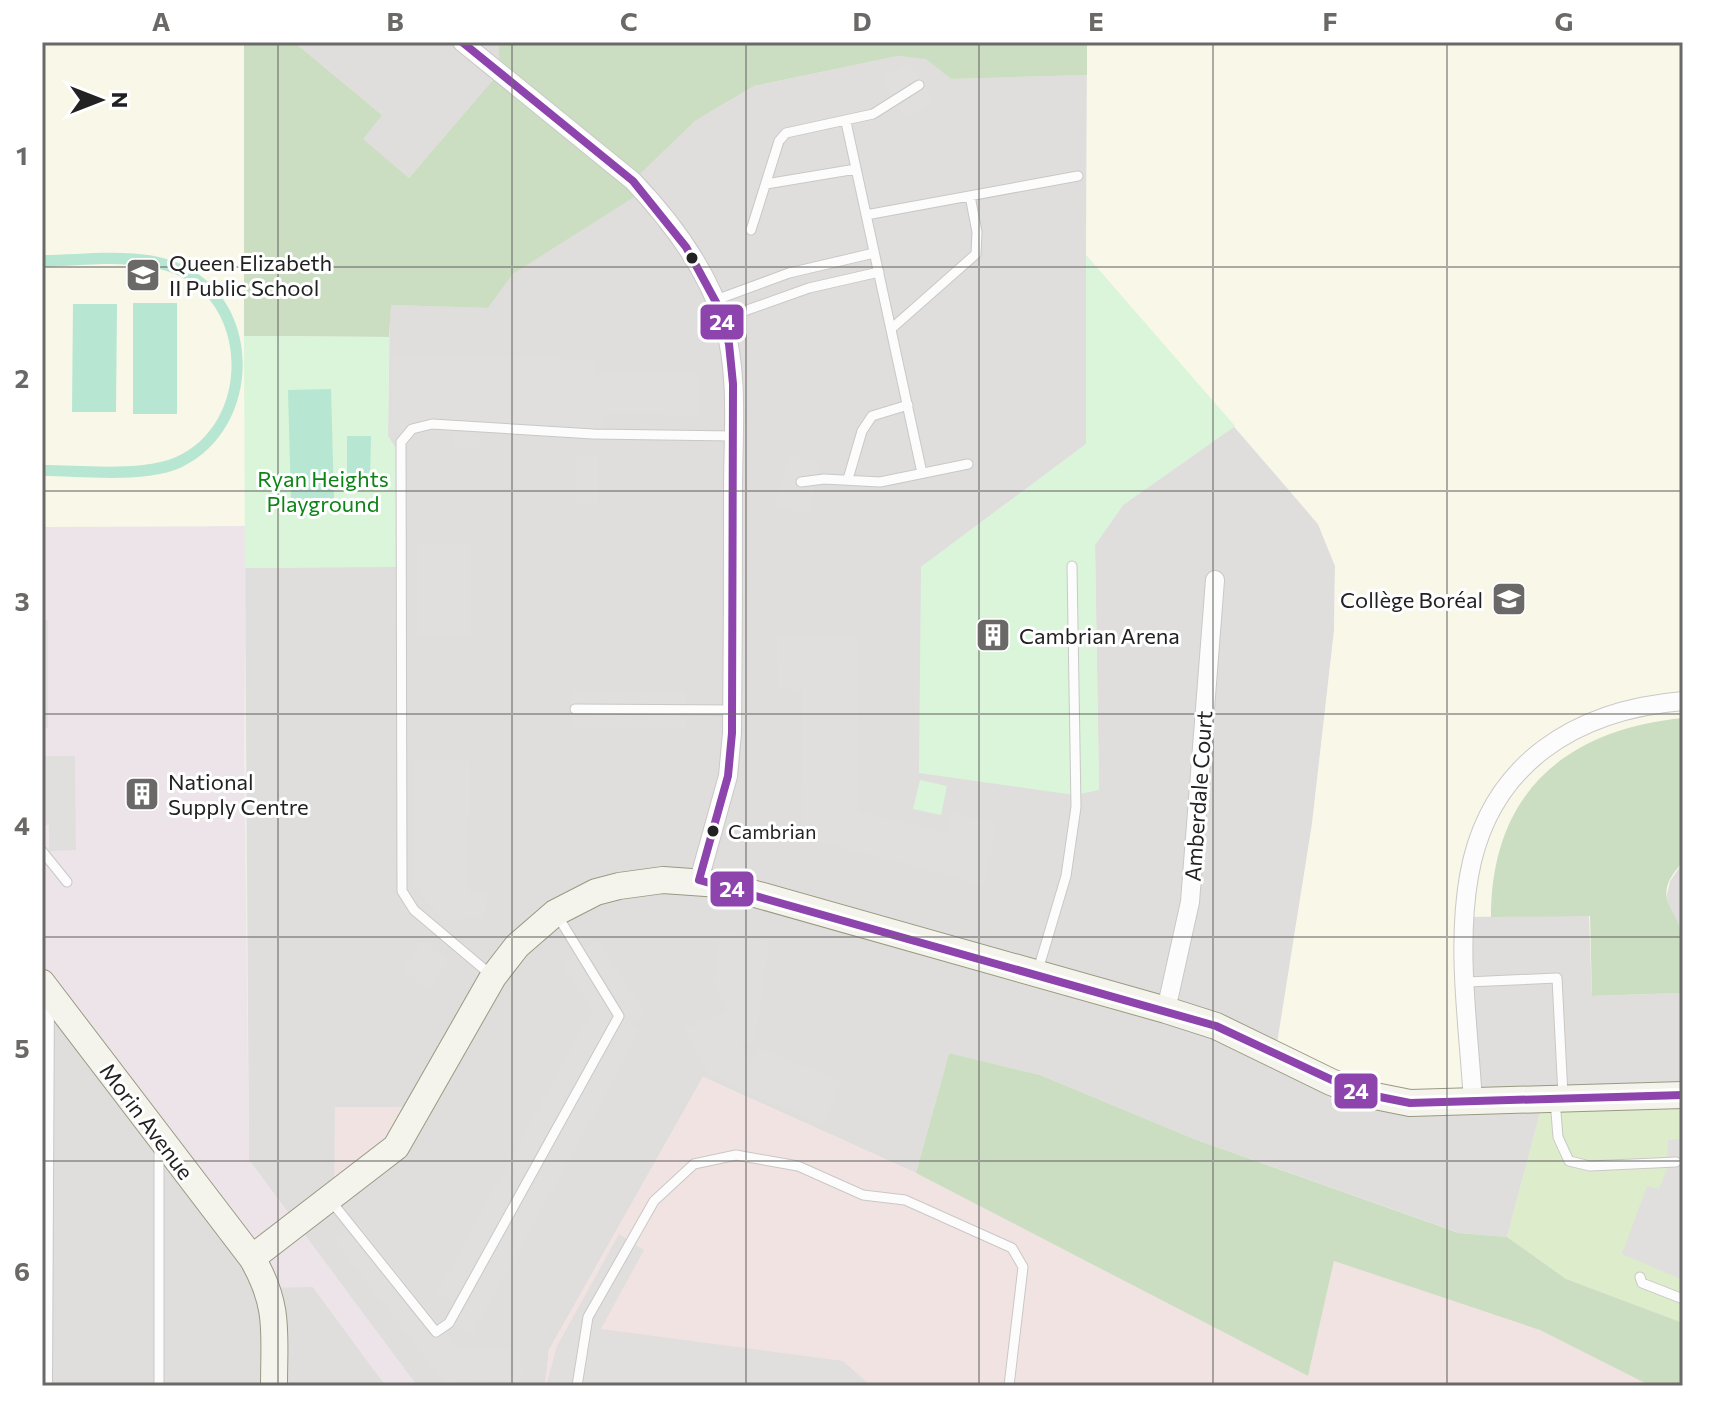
<svg xmlns="http://www.w3.org/2000/svg" width="1725" height="1428" viewBox="0 0 1725 1428" font-family="Commissioner,sans-serif">
	<style>
		.residential { fill: #dfdedc }
		.commercial { fill: #f1e3e1 }
		.industrial { fill: #ede4e9 }
		.education { fill: #f8f7e8 }
		.grass { fill: #ddeccb }
		.forest { fill: #cbdec1 }
		.park { fill: #daf5da }
		.pitch { fill: #b7e6d2 }
		.parking { fill: #e0dfde }
		.lines { fill: none; stroke-linecap: round; stroke-linejoin: round }
		.lane-casing { stroke: #c9c8c7; stroke-width: 11 }
		.street-casing { stroke: #c9c8c7; stroke-width: 20 }
		.secondary-casing { stroke: #999a82; stroke-width: 28 }
		.lane { stroke: #fdfcfc; stroke-width: 9 }
		.street { stroke: #fdfcfc; stroke-width: 18 }
		.secondary { stroke: #f4f4ed; stroke-width: 26 }
		.bus-1-casing { stroke: #fff; stroke-width: 14 }
		.bus-1 { stroke: #8e44ad; stroke-width: 8 }
		.grid { fill: none; stroke: #6a6968; stroke-width: 2; stroke-opacity: 0.55 }
		.bus-dot { fill: #222; stroke: #fff; stroke-width: 3 }
		.labels { text-anchor: middle; dominant-baseline: central; stroke-width: 6; stroke-linejoin: round; paint-order: stroke }
		.bus-label { font-size: 20px; fill: #222; stroke: #fff; text-anchor: start }
		.poi-label { font-size: 22px; fill: #222; stroke: #fff; text-anchor: start }
		.park-label { font-size: 22px; fill: #0c8416; stroke: #fff }
		.street-label { font-size: 22px; fill: #222; stroke: #fff }
		.line-badge { stroke: #fff; stroke-width: 3 }
		.badge-label { font-size: 22px; text-anchor: middle; font-weight: bold; fill: #fff }
		.neatline { fill: none; stroke: #6a6968; stroke-width: 3 }
		.grid-label { font-size: 26px; text-anchor: middle; font-weight: bold; fill: #6a6968 }
	</style>
	<rect width="100%" height="100%" fill="#f0eeeb"/>
	<path class="residential" d="M294,42h205l-1,32 -89,104 -47,-39 19,-25z
		M898,56l28,2 25,21 136,-4 -1,369 -165,123 178,223 -4,-245 28,-40 112,-79 83,98 17,42 -1,65 -22,193 -22,139 173,-46 127,-2 90,78 3,-5v108l-140,6 -36,135 -47,-4 -266,-94 -154,-64 -91,-22 -33,120 -213,-96 -154,273 -4,36h-128l-168,-226 -4,-592 154,-2 -1,-114 -10,-16 2,-131 98,3 25,-34 128,-82 -9,-10 63,-61 59,-35z
		M1683,862v74l-16,-27v-15l3,-13z
		M42,985l271,302 73,99h-344z"/>
	<path class="commercial" d="M703,1077l213,96 392,203 26,-115 207,69 110,56h-1106l4,-36z
		M335,1107h84l-85,87z"/>
	<path class="industrial" d="M246,526l-2,226 5,408 168,226h-31l-73,-99 -46,1 -225,-303v-458z"/>
	<path class="education" d="M42,42h202l2,484 -204,1z
		M1087,42h596v820l-13,19 -3,13 1,15 15,27 -3,57 -88,3 -3,-81 -125,2 6,171 -39,18 -156,-50 37,-232 22,-193 1,-65 -17,-42 -232,-269z"/>
	<path class="grass" d="M1683,1096v227l-117,-44 -59,-42 36,-135z"/>
	<path class="forest" d="M244,42h50l88,73 -19,24 46,39 89,-104 1,-32h588v33l-136,4 -25,-20 -28,-3 -144,30 -59,35 -63,61 10,10 -129,82 -25,34 -97,-3 -2,32 -145,-1z
		M1683,718v144c-33,35 -8,44 0,74 4,15 0,36 0,52l-3,5 -88,3 -2,-80 -99,1c0,-123 73,-187 192,-199z
		M949,1053l91,22 154,64 265,94 48,4 59,42 117,44v63h-32l-111,-56 -206,-69 -26,115 -392,-203z"/>
	<path class="park" d="M1086,255l149,171 -112,79 -28,40 4,245 -24,5 -156,-22 2,-206 165,-123z
		M244,336l145,1 -1,99 10,16 1,115 -154,1z
		M920,780l27,6 -6,29 -28,-6z"/>
	<path class="pitch" d="M42,255c47,0 108,-11 150,15 73,44 65,161 -10,197 -36,17 -100,9 -140,9v-11c38,0 100,7 134,-8 69,-30 75,-138 11,-177 -41,-24 -100,-14 -145,-13z
		M133,303h44v111h-44z
		M73,304h44l-1,108h-44z
		M331,389l3,111 -43,1 -3,-111z
		M347,436h24l-1,48h-23z"/>
	<path class="parking" d="M909,62l25,39 -27,18 -26,-39z
		M392,355l204,4v14l105,1v41l-98,-1 -1,26 -122,-8 -1,15h-25l-1,-15 -61,1z
		M790,455l32,9 -14,50 -33,-9z
		M576,456h22v47h-22z
		M417,544h54v92h-54z
		M42,620h6v108h-6z
		M777,636h81v176l88,20 5,-19 46,11 -13,61 -183,-49 1,-146 -24,-1z
		M572,691h114v37h-114z
		M42,756h33l1,94 -27,1v-26l-7,-1z
		M414,760l56,1 -1,132 18,1 -1,24 -43,1 -25,-28 -4,-9z
		M721,932l49,9 -15,102 -15,-1 10,18 9,-12 82,33 -17,45 -115,-52 -25,-45 42,-18 -13,-29z
		M597,940l49,73 -16,9 11,8 -169,304 -28,-13 10,-19 -17,-9 156,-284 -31,-44z
		M423,941l26,19 -21,29 -26,-18z
		M1683,1139v141l-61,-26 25,-68 12,3 8,-20 1,-29z
		M358,1223l100,124 62,4 1,31 -61,-3 -13,7 -113,-146z
		M619,1234l25,16 -43,79 242,32 28,25h-325l11,-40z"/>
	<g class="lines">
		<g class="lane-casing">
			<path id="lane" d="M846,122l76,351
				M766,184l90,-15
				M866,215l212,-39
				M751,230l28,-89 7,-8 87,-19 46,-29
				M713,301l76,-28 85,-20
				M722,319l87,-31 70,-16
				M891,329l85,-75 1,-22 -7,-36
				M848,479l14,-48 10,-15 36,-11
				M801,482l23,-3 56,3 88,-18
				M575,709l157,1
				M42,851l25,31
				M1038,970l28,-94 10,-69 -4,-241
				M491,975l-77,-65 -12,-19 -1,-449 11,-13 20,-5 161,10 140,2
				M1467,982l90,-4 6,118
				M1555,1100l3,37 11,24 21,5 86,-4
				M331,1201l105,131 13,-9 170,-307 -62,-101
				M1640,1277l2,6 41,16
				M159,1386v-238
				M577,1386l11,-69 66,-116 40,-37 42,-9 62,11 65,29 42,5 107,48 11,19 -14,119"/>
		</g>
		<g class="street-casing">
			<path id="street" d="M462,42l171,139c37,39 75,90 91,143 15,51 9,111 9,164 0,82 0,163 -1,245l-4,43 -29,104
				M1166,1010l24,-108 25,-322
				M1473,1103c-4,-74 -17,-153 -4,-227 20,-113 107,-166 214,-175
				M43,1386l2,-399"/>
		</g>
		<g class="secondary-casing">
			<path id="secondary" d="M42,983l210,275c28,48 22,75 22,128
				M252,1258l144,-111 97,-170 24,-31 38,-33 41,-21 23,-6 44,-6 57,4 446,126 50,16 115,56 29,11 50,10 273,-8"/>
		</g>
		<use href="#lane" class="lane"/>
		<use href="#street" class="street"/>
		<use href="#secondary" class="secondary"/>
		<g class="bus-1-casing">
			<path id="bus-1" d="M462,42l171,139 53,66 31,57 12,40 4,40 -1,349 -4,43 -29,104 517,146 144,67 50,10 273,-8"/>
		</g>
		<use href="#bus-1" class="bus-1"/>
	</g>
	<path class="grid" d="M278,42v1344M512,42v1344M746,42v1344M979,42v1344M1213,42v1344M1447,42v1344M42,267h1641M42,491h1641M42,714h1641M42,937h1641M42,1161h1641"/>
	<defs>
		<g id="school-square" transform="scale(1.8)"><rect x="-9" y="-9" width="18" height="18" rx="4" fill="#6a6968" stroke="#fff"/><path d="M0-5L7-2L0 1L-7-2ZM-4 1L0 2.5L4 1V4Q0 6-4 4Z" fill="#fff"/></g>
		<g id="university-square" transform="scale(1.8)"><rect x="-9" y="-9" width="18" height="18" rx="4" fill="#6a6968" stroke="#fff"/><path d="M0-5L7-2L0 1L-7-2ZM-4 1L0 2.5L4 1V4Q0 6-4 4Z" fill="#fff"/></g>
		<g id="building-square" transform="scale(1.8)"><rect x="-9" y="-9" width="18" height="18" rx="4" fill="#6a6968" stroke="#fff"/><path d="M-4-6H4V6H1V3H-1V6H-4ZM-2.5-4.3h1.7v1.8h-1.7ZM.8-4.3h1.7v1.8H.8ZM-2.5-1h1.7V.8h-1.7ZM.8-1h1.7V.8H.8Z" fill="#fff"/></g>
	</defs>
	<g fill-rule="evenodd">
		<use href="#school-square" x="143" y="275"/>
		<use href="#university-square" x="1509" y="599"/>
		<use href="#building-square" x="993" y="635"/>
		<use href="#building-square" x="142" y="794"/>
	</g>
	<g class="bus-dot">
		<circle cx="692" cy="258" r="7"/>
		<circle cx="713" cy="831" r="7"/>
	</g>
	<g class="labels">
		<g class="bus-label">
			<text x="728" y="831">Cambrian</text>
		</g>
		<g class="poi-label">
			<text x="169" y="262">Queen Elizabeth<tspan x="169" dy="25">II Public School</tspan></text>
			<text x="1483" y="599" text-anchor="end">Collège Boréal</text>
			<text x="1019" y="635">Cambrian Arena</text>
			<text x="168" y="781">National<tspan x="168" dy="25">Supply Centre</tspan></text>
		</g>
		<g class="park-label">
			<text x="323" y="478">Ryan Heights<tspan x="323" dy="25">Playground</tspan></text>
		</g>
		<g class="street-label">
			<text transform="translate(1198 796) rotate(-86)">Amberdale Court</text>
			<text transform="translate(147 1121) rotate(53)">Morin Avenue</text>
		</g>
	</g>
	<g class="line-badge">
		<rect x="699" y="303" width="46" height="38" rx="8" fill="#8e44ad"/>
		<rect x="709" y="870" width="46" height="38" rx="8" fill="#8e44ad"/>
		<rect x="1333" y="1072" width="46" height="38" rx="8" fill="#8e44ad"/>
	</g>
	<g class="badge-label">
		<text x="722" y="330">24</text>
		<text x="732" y="897">24</text>
		<text x="1356" y="1099">24</text>
	</g>
	<rect width="1725" height="1428" fill="none" stroke="#ffffff" stroke-width="88"/>
	<g transform="translate(100 100) rotate(90)" stroke="#ffffff" stroke-width="6" paint-order="stroke">
	<path d="M0-6L14 30L0 20L-14 30Z" fill="#222222"/>
	<text y="-12" font-size="22" font-weight="bold" text-anchor="middle" fill="#222222">N</text>
	</g>
	<rect x="44" y="44" width="1637" height="1340" class="neatline"/>
	<g class="grid-label">
		<text x="161" y="31">A</text>
		<text x="395" y="31">B</text>
		<text x="629" y="31">C</text>
		<text x="862" y="31">D</text>
		<text x="1096" y="31">E</text>
		<text x="1330" y="31">F</text>
		<text x="1564" y="31">G</text>
		<text x="22" y="165">1</text>
		<text x="22" y="388">2</text>
		<text x="22" y="611">3</text>
		<text x="22" y="835">4</text>
		<text x="22" y="1058">5</text>
		<text x="22" y="1281">6</text>
	</g>
</svg>
